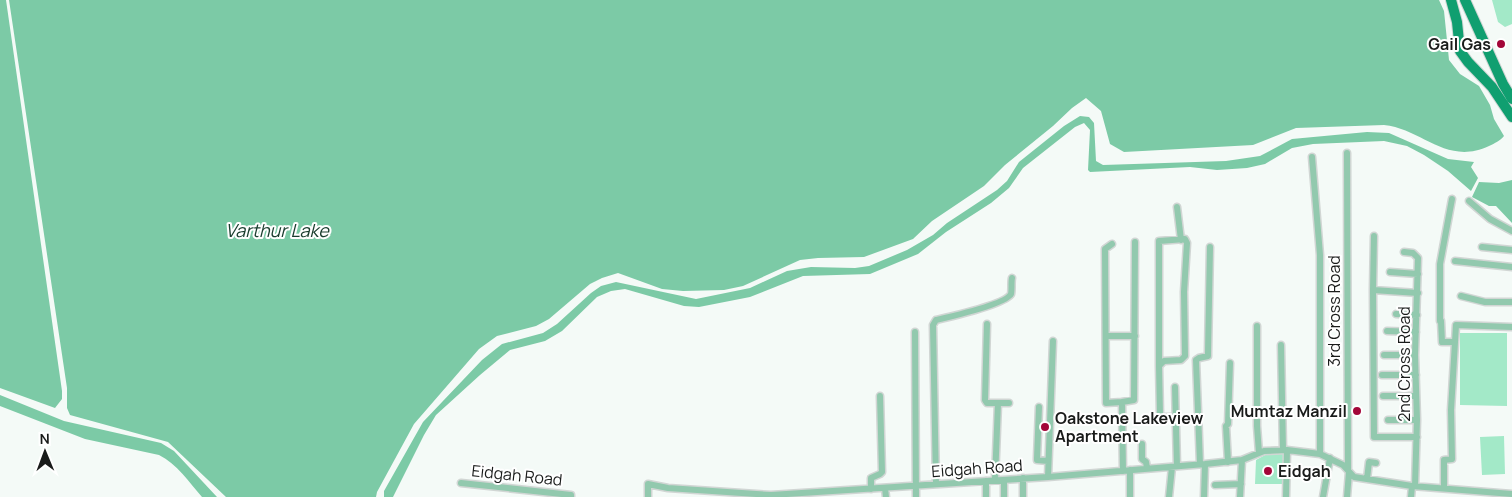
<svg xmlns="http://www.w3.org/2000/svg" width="1512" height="497" viewBox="0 0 1512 497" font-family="Manrope,sans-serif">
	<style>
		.green { fill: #a3e9c8 }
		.water { fill: #7ccaa6 }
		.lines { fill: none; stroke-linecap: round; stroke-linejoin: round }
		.street-casing { stroke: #d1d6d4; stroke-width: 9 }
		.primary-casing { stroke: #d1d6d4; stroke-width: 12 }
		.street { stroke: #92c9ae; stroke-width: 6 }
		.primary { stroke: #109f70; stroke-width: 10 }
		.poi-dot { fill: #a30639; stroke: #fff; stroke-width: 2 }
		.labels { text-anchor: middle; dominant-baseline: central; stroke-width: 4; stroke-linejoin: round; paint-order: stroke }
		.poi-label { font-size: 16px; font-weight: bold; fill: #191b1a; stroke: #fff; text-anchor: end }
		.street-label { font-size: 16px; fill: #191b1a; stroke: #fff }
		.water-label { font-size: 18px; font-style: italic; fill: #1a3d2e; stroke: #fff }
	</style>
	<rect width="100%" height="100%" fill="#f4faf7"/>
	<path class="green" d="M1492,0h20v24l-7,3 -7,-5z
		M1460,333h47v73l-47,-1z
		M1504,436l1,38 -23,1 -2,-38z
		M1267,454h18v30h-30l1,-24z"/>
	<path class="water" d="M0,0h6l56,391v8l-7,9 -55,-20z
		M9,0h1430l5,11 5,49 11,14 19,12 11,19 4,14 10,17c-4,5 -9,7 -15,10 -43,20 -66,-17 -105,-21l-88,3 -43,17 -129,7 -14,-8 -9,-33 -15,-13 -14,10 -19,18 -48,39 -21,21 -52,35 -19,18 -49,18 -46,1 -18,2 -57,26 -19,4 -41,1 -21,-2 -44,-16 -16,5 -12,6 -41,35 -13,7 -39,10 -18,13 -65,75 -37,68 -1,5h-150l-58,-55 -98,-27 -3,-7v-20z
		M1080,116l9,1 5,6 2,38 7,4 123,-4 34,-5 32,-17 75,-7 22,1 59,26 26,3 -3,5 7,11 -7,13 -23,-20 -24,-16 -17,-9 -23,-5 -71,3 -21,4 -27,16 -18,4 -30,2 -27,-3 -100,5 -2,-2 2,-40 -6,-7 -9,4 -52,41 -14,20 -18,15 -45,29 -28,22 -48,20 -67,2 -53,21 -51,10 -15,-1 -59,-17 -14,2 -14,6 -35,34 -17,10 -35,9 -30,25 -44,40 -12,20 -31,62h-9v-6l39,-69 59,-62 20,-16 41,-11 14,-9 34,-31 10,-7 15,-4 80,17 54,-11 37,-17 24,-4 44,1 14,-2 38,-16 26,-15 14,-12 50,-33 10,-9 12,-19 45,-36z
		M1512,180v43l-16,-17h-7l-17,-9 7,-15 20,1z
		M0,395l64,26 97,22 13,8 43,46h-15c-13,-15 -25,-33 -43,-42l-74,-16 -85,-33z"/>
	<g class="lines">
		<g class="street-casing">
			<path id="street" d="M1347,153l1,317
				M1312,157l8,98v199
				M1452,199l-12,65v57h1l1,21h13
				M1469,201l21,18 22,12
				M1177,207l4,33
				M1112,244l-7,5 1,154 16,-1
				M1482,247l30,3
				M1404,252l9,1 5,5 -3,97 2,65 -2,66
				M1455,261l57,6
				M1390,272l28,2
				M1373,290l1,-54
				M1461,296l24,6h27
				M1396,314l21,1
				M987,324l-2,76 2,3h22
				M1257,326v100l2,27
				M1387,331l29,1
				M915,332l1,165
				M1106,336h29
				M1281,345l2,105
				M1384,355h31
				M1159,366v-125l26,-2 2,4 -3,49 1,64 -4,4 -17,1 -5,5 1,49 3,2h12
				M1382,375h34
				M1175,387l2,79
				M1383,396h33
				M1039,407l-2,51v2l11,1
				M1388,420h29
				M1417,437h-43l-1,-147 45,3
				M1142,444v15l4,3 1,6
				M1228,462l-2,-36 2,-2 2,-61
				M1200,464l-4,-104 3,-2 9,-2v-3l2,-106
				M1123,471l-1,-69 12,-2 1,-158
				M1048,477l5,-136
				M1367,479l2,-17 7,1
				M995,480l3,-77
				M986,481v16
				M461,483l110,12v2
				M936,484l-3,-159 3,-5c13,-3 70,-16 75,-26 1,-4 0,-12 1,-16
				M1215,485l26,-1
				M885,488l1,9
				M1444,488v-28l8,-1 -1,-49 5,-85 56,2
				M871,489v-11l9,-4 2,-2 -2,-76
				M648,497v-13l20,4 103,7 277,-18 157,-13 37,-4 22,-9 23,-1 33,4 23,11 11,12 58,9 100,8
				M1004,497v-17
				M1023,497v-19
				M1130,497v-27
				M1169,497l3,-30
				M1204,497l1,-33
				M1240,497l2,-37
				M1286,497l1,-47
				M1323,497l7,-39
				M1347,497l2,-25
				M1411,497l1,-11"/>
		</g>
		<g class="primary-casing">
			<path id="primary" d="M1451,0l6,22 3,29 8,11 24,25 20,30
				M1465,0l38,84 9,15"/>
		</g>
		<use href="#street" class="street"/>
		<use href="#primary" class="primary"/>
	</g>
	<g class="poi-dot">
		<circle cx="1501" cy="44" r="5"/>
		<circle cx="1357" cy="411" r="5"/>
		<circle cx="1045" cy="427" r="5"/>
		<circle cx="1268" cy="471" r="5"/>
	</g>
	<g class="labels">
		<g class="poi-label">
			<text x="1491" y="44">Gail Gas</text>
			<text x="1347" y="411">Mumtaz Manzil</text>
			<text x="1055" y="418" text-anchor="start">Oakstone Lakeview<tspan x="1055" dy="18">Apartment</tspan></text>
			<text x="1278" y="471" text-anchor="start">Eidgah</text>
		</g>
		<g class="street-label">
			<text transform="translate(1334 311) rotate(-90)">3rd Cross Road</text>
			<text transform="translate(1404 364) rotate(-90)">2nd Cross Road</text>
			<text transform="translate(977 468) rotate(-4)">Eidgah Road</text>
			<text transform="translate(517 475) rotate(6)">Eidgah Road</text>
		</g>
		<g class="water-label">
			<text x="277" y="230">Varthur Lake</text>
		</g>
	</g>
	<g transform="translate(45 452) rotate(359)" stroke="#ffffff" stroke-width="4" paint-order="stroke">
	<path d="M0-4L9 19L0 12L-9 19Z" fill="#191b1a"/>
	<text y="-8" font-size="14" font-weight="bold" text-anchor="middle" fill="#191b1a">N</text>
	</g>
</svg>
